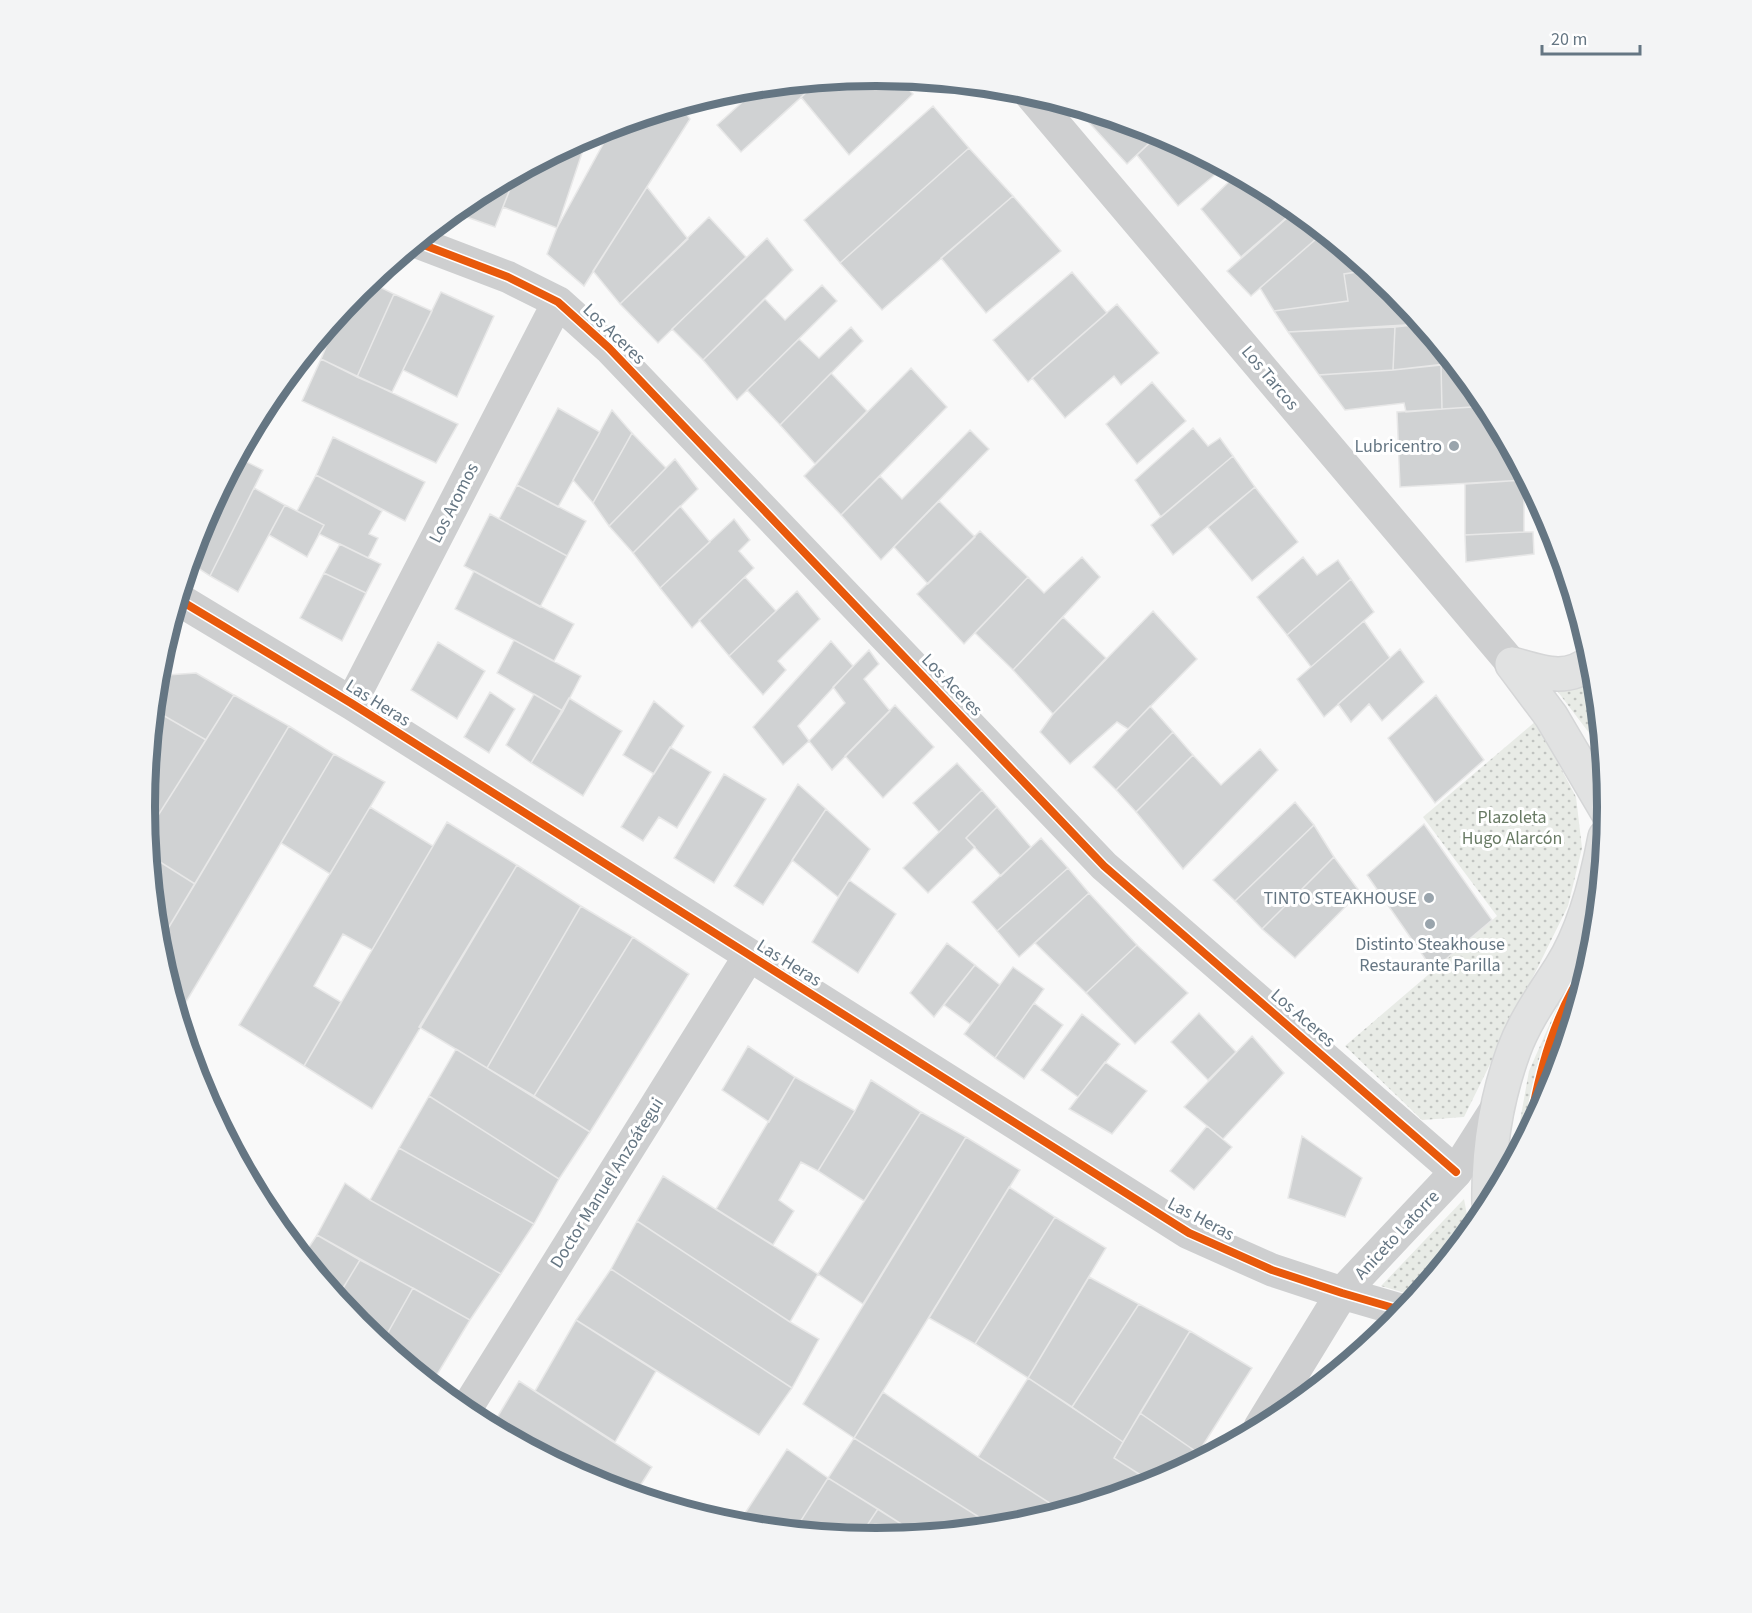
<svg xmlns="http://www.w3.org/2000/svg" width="1752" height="1613" viewBox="0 0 1752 1613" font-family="'Source Sans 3',sans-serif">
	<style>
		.park { fill: url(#park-dots) }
		.building { fill: #d0d2d3; stroke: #e8e8e8; stroke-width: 1.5 }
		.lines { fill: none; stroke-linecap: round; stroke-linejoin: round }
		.primary-casing { stroke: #d5d6d7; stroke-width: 36 }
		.minor { stroke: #cecfd0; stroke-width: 32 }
		.tertiary { stroke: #cecfd0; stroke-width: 33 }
		.primary { stroke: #e1e2e2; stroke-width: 33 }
		.cycleway-casing { stroke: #fff; stroke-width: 11 }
		.cycleway { stroke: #e8590c; stroke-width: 8 }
		.poi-dot { fill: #99a4ac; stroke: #fff; stroke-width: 2 }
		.labels { text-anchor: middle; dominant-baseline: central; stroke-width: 6; stroke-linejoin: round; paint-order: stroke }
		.street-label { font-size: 18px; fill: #657683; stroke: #fff }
		.poi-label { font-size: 18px; fill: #657683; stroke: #fff; text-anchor: end }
		.park-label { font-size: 18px; fill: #687a64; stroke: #fff }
		.rim { fill: none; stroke: #657683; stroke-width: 8 }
	</style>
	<defs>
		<pattern id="park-dots" width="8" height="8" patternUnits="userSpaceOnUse" patternTransform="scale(1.5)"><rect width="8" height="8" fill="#e8ebe6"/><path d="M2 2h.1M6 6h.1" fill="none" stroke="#c0c3c0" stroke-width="1.8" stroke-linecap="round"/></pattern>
	</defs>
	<rect width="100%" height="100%" fill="#f9f9f9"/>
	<path class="park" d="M1595,678l3,33 -2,31 -38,-50 27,-8z
		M1536,721l40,76 6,51 -14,58 -104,211 -42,3 -77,-74 152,-130 -74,-99z
		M1593,951l-41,136 -39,73 16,-89 40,-91 17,-24z
		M1464,1199l6,32 -54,65 -35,-10z"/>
	<path class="building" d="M876,75l21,2 16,17 -64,61 -48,-58 18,-16z
		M819,81l-78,71 -24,-27 43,-39z
		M680,105l10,14 -106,167 -37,-32 10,-26 56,-102z
		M933,106l36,42 -129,115 -36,-43z
		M1089,110l67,21 4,2 -33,31 -44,-48z
		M1160,133l64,34 -46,39 -41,-51z
		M588,135l-31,93 -54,-21 13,-33z
		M969,148l44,48 -131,114 -42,-47z
		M516,174l-21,53 -34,-12 6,-14 3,-3z
		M1237,174l40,21 16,17 -52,45 -40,-48z
		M647,187l41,52 -68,65 -27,-33z
		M1013,196l48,55 -75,62 -45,-55z
		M1296,210l28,22 -73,64 -24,-25z
		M709,217l37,40 -88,86 -38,-39z
		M1324,232l46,38 -26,4 4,27 -74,10 -14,-23z
		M767,238l26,32 -90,90 -31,-31z
		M1370,270l23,19 29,35 -134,8 -14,-21 74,-10 -4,-27z
		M1072,272l35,41 -79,69 -35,-42z
		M368,281l26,13 -37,83 -36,-18 20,-48 18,-22z
		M822,285l15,16 -100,99 -34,-40 62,-61 20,21z
		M441,292l53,24 -37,81 -54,-27z
		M394,294l38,17 -40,81 -35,-15z
		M1117,304l42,49 -38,32 -7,-9 -49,42 -33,-40z
		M1422,324l32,39 -61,7 2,-43z
		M851,327l12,14 -83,84 -33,-35 52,-51 20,19z
		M1395,327l-2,43 -74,5 -31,-43z
		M321,359l137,65 -22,39 -134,-62z
		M1454,363l30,37 3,6 -45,3 -1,-44z
		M1441,365l1,44 -36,3 -2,-9 -59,7 -26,-35 74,-5z
		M911,368l36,39 -106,108 -37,-39z
		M831,373l36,38 -52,53 -35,-39z
		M1152,382l34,39 -49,43 -31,-40z
		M1487,406l40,74 -127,7 -3,-75z
		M558,408l42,24 -42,75 -41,-22z
		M612,410l20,23 -39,70 -20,-23z
		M1193,428l15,18 12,-8 13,18 -72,61 -26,-37z
		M970,430l19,19 -108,111 -40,-45 39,-39 22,23z
		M632,433l34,35 -57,58 -16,-23z
		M333,437l92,45 -20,39 -89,-46z
		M1233,456l22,31 -82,68 -22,-30z
		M237,457l26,13 -53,106 -20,-13 14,-27 -6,-4 2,-6z
		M675,459l23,30 -65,64 -24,-27z
		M316,475l66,36 -13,23 9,4 -10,20 -49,-24 5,-9 -27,-14z
		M1524,480v52l-59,3v-51z
		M517,485l69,36 -19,35 -68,-37z
		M1255,487l43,55 -46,39 -44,-54z
		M254,488l31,17 -47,87 -28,-16z
		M939,501l36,36 -47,47 -34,-37z
		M285,505l39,20 -17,32 -38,-22z
		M680,506l30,36 -50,46 -27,-35z
		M490,514l77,42 -27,51 -76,-41z
		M734,519l16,21 -11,11 15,17 -62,60 -32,-40z
		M980,531l48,46 -64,67 -47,-50z
		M1524,532h9l1,22 -68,8 -1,-27z
		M340,544l41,20 -15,29 -42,-20z
		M1082,557l18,20 -87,93 -38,-37 53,-56 16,16z
		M1303,557l14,18 21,-15 13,19 -64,56 -30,-38z
		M474,571l100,53 -20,37 -99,-52z
		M324,573l42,20 -24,48 -42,-23z
		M745,577l31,34 -47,45 -30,-36z
		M1351,579l23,33 -63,55 -24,-32z
		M797,591l23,28 -42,42 8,9 -23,25 -34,-39z
		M1153,611l44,48 -69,70 -11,-7 -47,42 -30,-32 13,-18z
		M1063,617l43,41 -53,56 -40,-44z
		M1364,621l26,37 -66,59 -27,-38z
		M514,640l67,36 -18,35 -66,-38z
		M831,641l22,25 -55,60 11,15 -26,24 -30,-38z
		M438,642l47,29 -28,48 -46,-29z
		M1400,649l24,33 -42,39 -13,-17 -18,18 -13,-18z
		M869,650l10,14 -15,15 26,32 -58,59 -23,-29 36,-38 -12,-16z
		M196,673l38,22 -28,45 -52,-30 2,-18 11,-17z
		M490,692l25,17 -26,44 -25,-16z
		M534,694l29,17 -32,52 -25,-18z
		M234,695l55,31 -94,158 -46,-29 -2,-22z
		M1436,695l48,65 -49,43 -47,-65z
		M569,698l53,33 -39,65 -52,-33z
		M654,701l30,25 -30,48 -31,-19z
		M895,705l39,42 -51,51 -38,-42z
		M1150,706l23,26 -57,58 -23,-23z
		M154,710l52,30 -59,93 -2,-27z
		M289,726l45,28 -151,253 -8,-5 -17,-57z
		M1173,732l20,23 -57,57 -20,-22z
		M670,747l41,25 -34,56 -18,-11 -16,24 -22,-14z
		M1260,749l18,21 -95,99 -47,-57 57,-57 28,30z
		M334,754l51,28 -55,92 -49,-31z
		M957,763l25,27 -43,42 -26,-29z
		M724,774l42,25 -52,84 -40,-25z
		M798,784l28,25 -63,96 -29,-19z
		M982,790l15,17 -31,31 9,9 -47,46 -25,-25z
		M1295,802l19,23 -79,76 -22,-21z
		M370,807l63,39 -61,104 -29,-16 -29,52 27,16 -37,64 -65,-41z
		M997,807l34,40 -30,29 -35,-38z
		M826,809l44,40 -32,48 -46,-37z
		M447,822l70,43 -145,244 -68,-43z
		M1424,824l68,96 -59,50 -66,-95z
		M1314,825l20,32 -72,72 -27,-28z
		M1041,838l27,30 -71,63 -25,-29z
		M149,855l46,29 -32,53 -6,-4z
		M1334,857l26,35 -65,66 -33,-29z
		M517,865l64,41 -94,162 -68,-41z
		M1068,868l21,25 -70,64 -22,-26z
		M849,880l47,34 -38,59 -46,-31z
		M1089,893l48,52 -51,48 -51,-50z
		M581,906l52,31 -99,159 -47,-28z
		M633,937l56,37 -99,158 -56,-36z
		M947,943l28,22 -41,52 -24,-24z
		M1137,945l51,48 -53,51 -49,-51z
		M975,965l25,20 -30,39 -26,-19z
		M1013,967l31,22 -49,69 -31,-24z
		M1034,1003l29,22 -39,54 -29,-21z
		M1199,1013l37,39 -28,28 -37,-38z
		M1082,1014l38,30 -42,53 -37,-27z
		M1252,1036l32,37 -61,66 -39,-32z
		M748,1046l47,31 -26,45 -47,-32z
		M456,1049l134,83 -31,47 -130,-83z
		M1105,1062l42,29 -35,43 -43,-25z
		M795,1077l60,34 -37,60 -17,-9 -22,38 15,11 -21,34 -57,-36z
		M871,1080l50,32 -57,89 -46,-30 37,-60z
		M429,1096l130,83 -25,45 -135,-76z
		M921,1112l45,25 -103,167 -45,-30z
		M1207,1126l25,21 -38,43 -24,-19z
		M1302,1136l60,42 -17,39 -57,-19z
		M966,1137l54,33 -166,268 -51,-34z
		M399,1148l135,76 -33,50 -131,-74z
		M663,1176l155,98 -28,48 -153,-101z
		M345,1183l25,17 131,74 -31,46 -153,-85z
		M1009,1187l46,30 -80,127 -46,-26z
		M1055,1217l51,31 -78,130 -53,-34z
		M637,1221l153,101 29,17 -27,49 -181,-119z
		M317,1235l43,25 -23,38 -34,-42z
		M360,1260l53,28 -31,55 -23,-19 -22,-26z
		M611,1269l181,119 -33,47 -183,-115z
		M1089,1277l50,27 -67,103 -44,-29z
		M413,1288l57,32 -38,63 -50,-40z
		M1139,1304l51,27 -67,111 -51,-35z
		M576,1320l80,51 -41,71 -80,-51z
		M1190,1331l62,37 -54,85 -58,-40z
		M1028,1378l95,64 -9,16 39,25 -91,28 -84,-54z
		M519,1381l133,86 -17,27 -39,-12 -104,-56z
		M883,1392l95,65 84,54 -44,13 -25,2 -139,-88z
		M1140,1413l58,40 -6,10 -39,20 -39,-25z
		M854,1438l139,88 -76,8 -89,-56z
		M787,1449l41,29 -33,52 -57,-6z
		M828,1478l50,31 -18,27 -65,-6z
		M878,1509l39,25 -41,4 -16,-2z"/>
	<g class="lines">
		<g class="primary-casing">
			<path id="primary" d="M1512,664l39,52 56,95
				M1512,664c29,8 55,19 80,-3
				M1489,1203c-1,-51 7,-104 25,-153 11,-30 30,-56 47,-83 24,-38 36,-87 44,-130"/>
		</g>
		<path class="minor" d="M1028,92l484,572
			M416,242l92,35 50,25 51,46 495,518 352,306
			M351,703l207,-401
			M465,1411l284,-455"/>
		<path class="tertiary" d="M178,599l173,104 838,530 83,37 70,23 62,18
			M1260,1427l82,-134 114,-121 42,-66"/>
		<use href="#primary" class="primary"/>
		<g class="cycleway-casing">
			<path id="cycleway" d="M416,242l92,35 50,25 51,46 495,518 352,306
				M178,599l173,104 838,530 83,37 70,23 62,18
				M1529,1130c10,-59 25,-117 60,-167"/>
		</g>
		<use href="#cycleway" class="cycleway"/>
	</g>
	<g class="poi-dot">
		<circle cx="1454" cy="446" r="6"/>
		<circle cx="1429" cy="898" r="6"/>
		<circle cx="1430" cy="924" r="6"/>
	</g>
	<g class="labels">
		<g class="street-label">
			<text transform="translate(614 334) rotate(44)">Los Aceres</text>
			<text transform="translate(1270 378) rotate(50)">Los Tarcos</text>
			<text transform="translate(454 503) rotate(-63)">Los Aromos</text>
			<text transform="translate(952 685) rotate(46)">Los Aceres</text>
			<text transform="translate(378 703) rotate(32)">Las Heras</text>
			<text transform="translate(789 963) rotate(32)">Las Heras</text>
			<text transform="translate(1303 1018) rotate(41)">Los Aceres</text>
			<text transform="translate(607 1183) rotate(-58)">Doctor Manuel Anzoátegui</text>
			<text transform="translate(1201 1219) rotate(28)">Las Heras</text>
			<text transform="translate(1397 1235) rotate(-47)">Aniceto Latorre</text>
		</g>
		<g class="poi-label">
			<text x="1442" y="446">Lubricentro</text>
			<text x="1417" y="898">TINTO STEAKHOUSE</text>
			<text x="1430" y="944" text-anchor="middle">Distinto Steakhouse<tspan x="1430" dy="21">Restaurante Parilla</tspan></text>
		</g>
		<g class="park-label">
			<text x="1512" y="817">Plazoleta<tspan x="1512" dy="21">Hugo Alarcón</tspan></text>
		</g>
	</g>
	<path d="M0 0H1752V1613H0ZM155 807a721 721 0 1 1 1442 0a721 721 0 1 1-1442 0Z" fill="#f3f4f5" fill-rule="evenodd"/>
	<path class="rim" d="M155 807a721 721 0 1 1 1442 0a721 721 0 1 1-1442 0Z"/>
	<path d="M1542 45v9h98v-9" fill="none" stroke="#657683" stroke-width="3"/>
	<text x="1551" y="45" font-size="18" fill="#657683" stroke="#ffffff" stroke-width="4.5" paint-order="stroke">20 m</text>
</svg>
